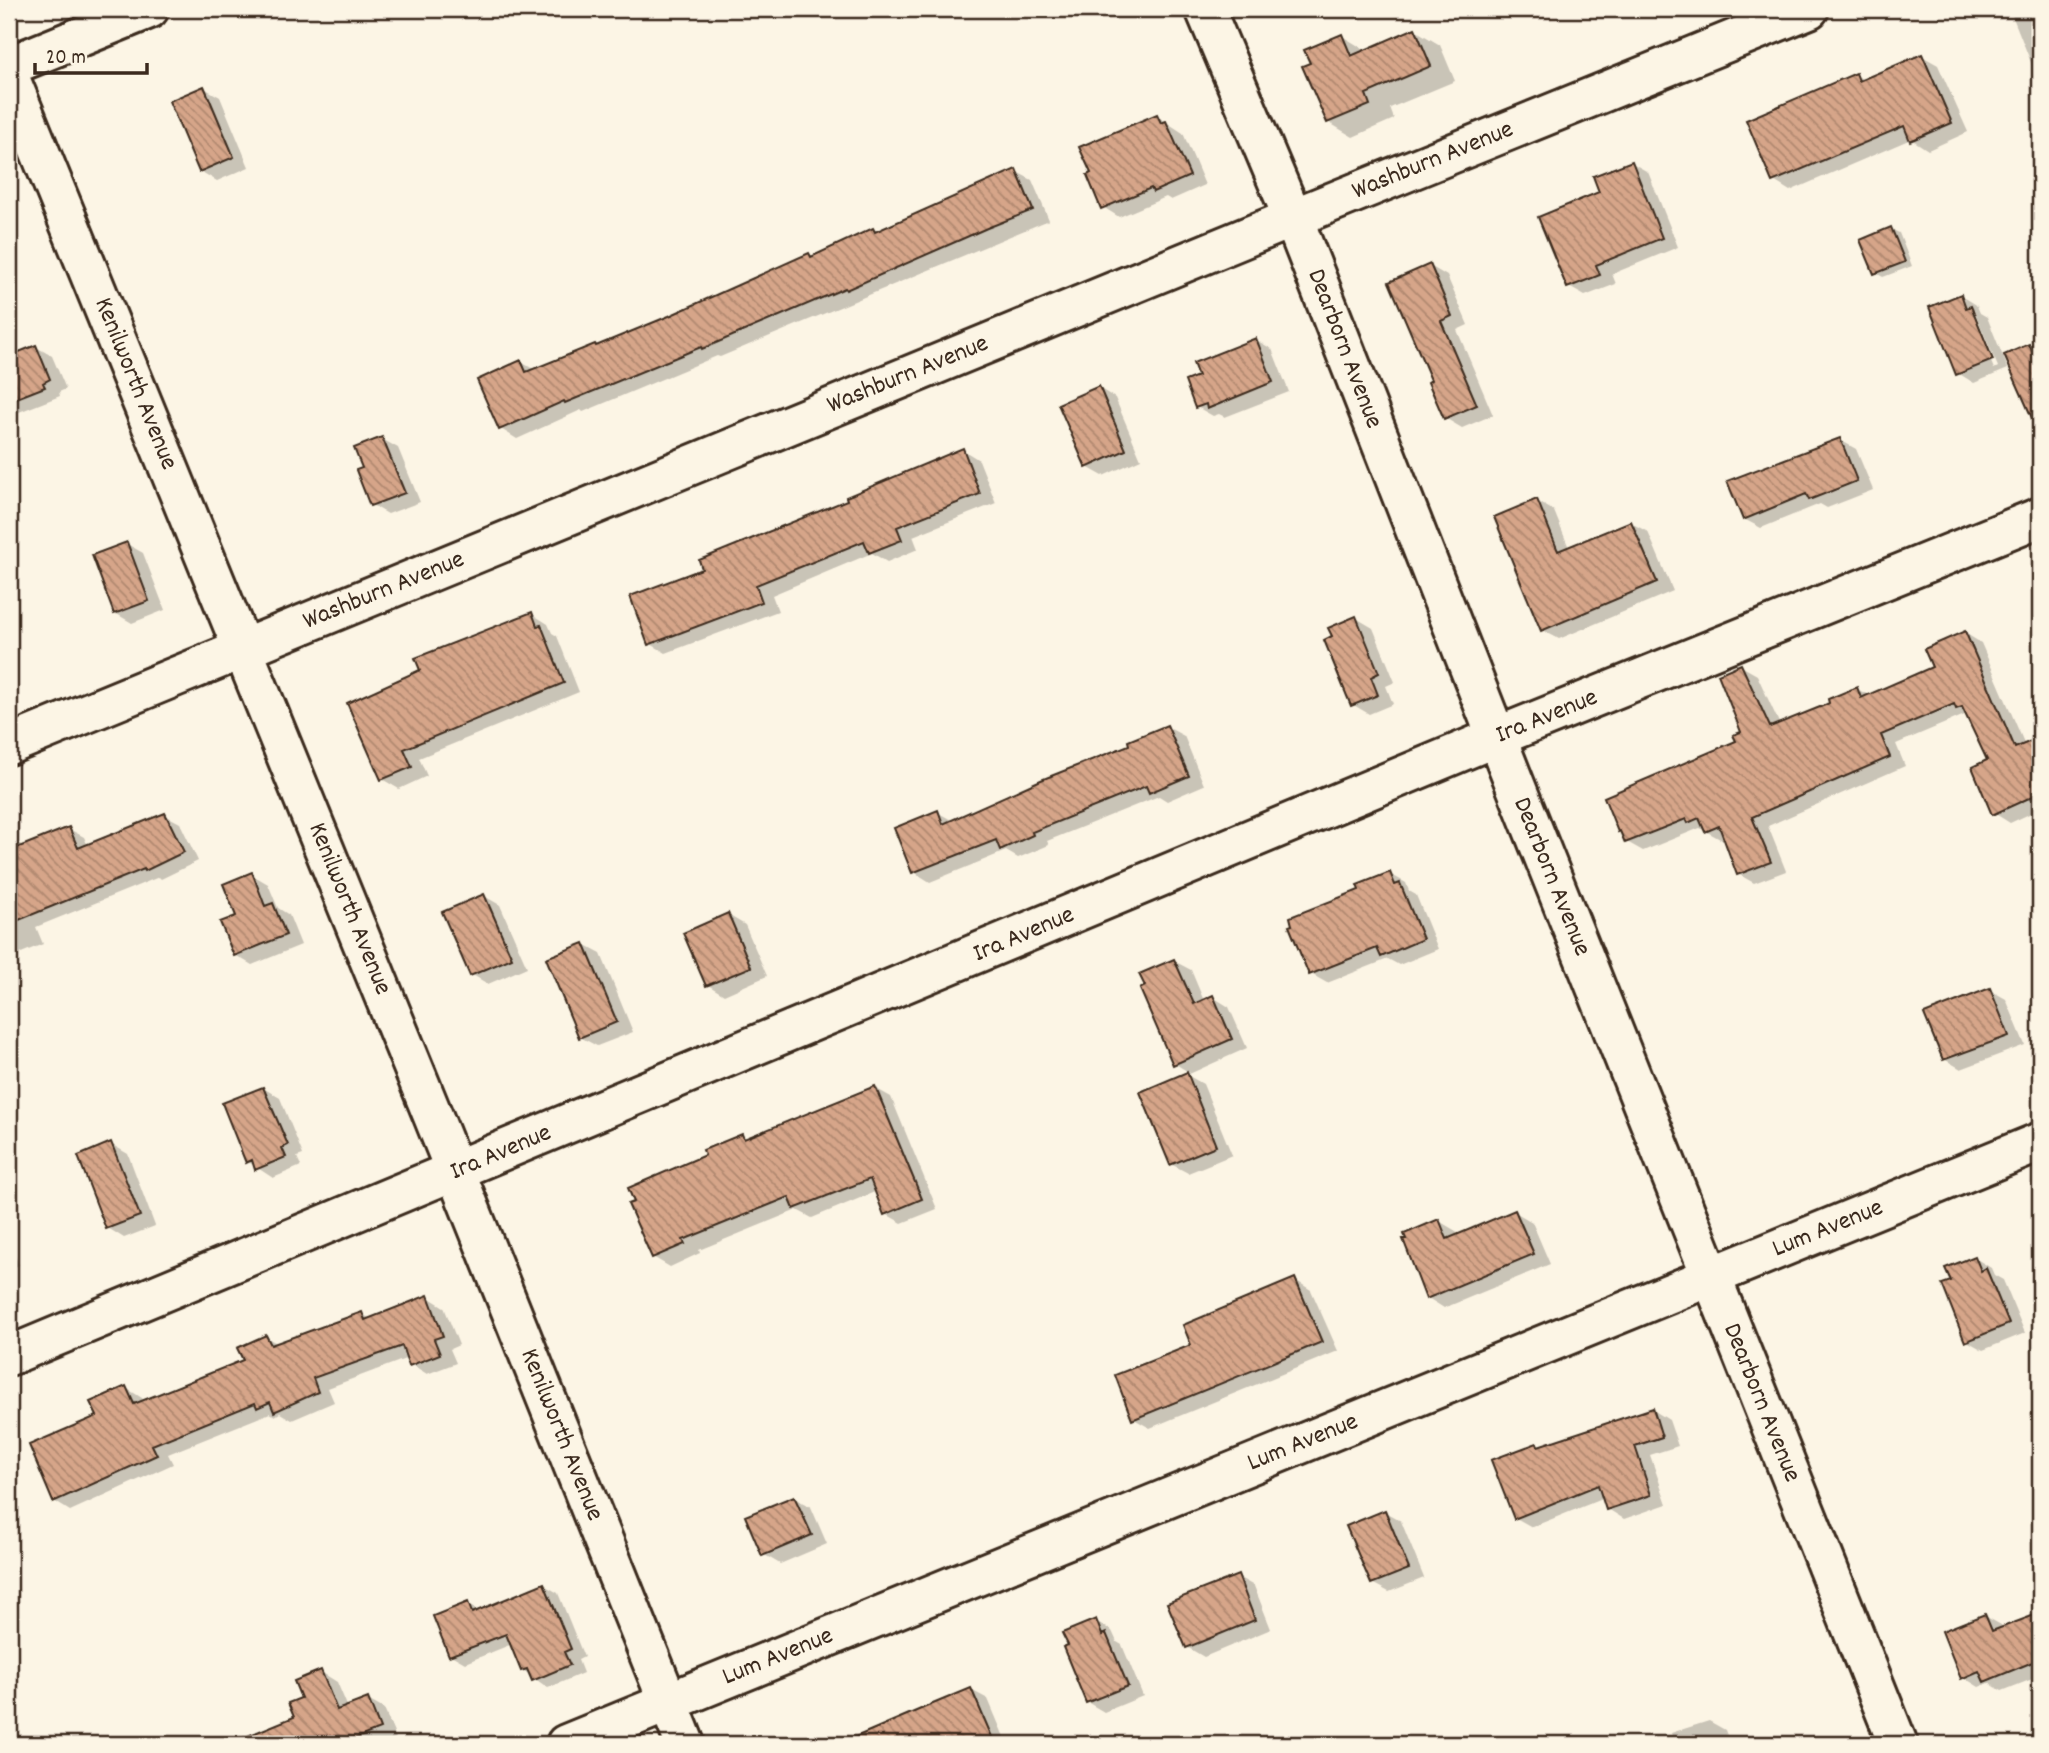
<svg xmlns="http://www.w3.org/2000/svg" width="2049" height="1753" viewBox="0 0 2049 1753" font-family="Dekko,sans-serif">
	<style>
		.shadow { fill: #0003; fill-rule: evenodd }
		.building { fill: url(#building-back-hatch); stroke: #3b2a1e; stroke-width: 2 }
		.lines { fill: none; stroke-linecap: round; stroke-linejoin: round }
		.street-casing { stroke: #3b2a1e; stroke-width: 44 }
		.street { stroke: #fcf5e5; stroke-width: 38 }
		.labels { text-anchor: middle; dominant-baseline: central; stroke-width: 5; stroke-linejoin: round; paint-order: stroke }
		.street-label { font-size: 26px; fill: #3b2a1e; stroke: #fcf5e5 }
	</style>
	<defs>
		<pattern id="building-back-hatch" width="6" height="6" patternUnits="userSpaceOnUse" patternTransform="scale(1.75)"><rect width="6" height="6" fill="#d6a589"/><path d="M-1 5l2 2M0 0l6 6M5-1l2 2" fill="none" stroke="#af876f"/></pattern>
	</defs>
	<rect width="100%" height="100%" fill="#fcf5e5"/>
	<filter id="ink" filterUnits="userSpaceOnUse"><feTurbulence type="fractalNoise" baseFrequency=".0143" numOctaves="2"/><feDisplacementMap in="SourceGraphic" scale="14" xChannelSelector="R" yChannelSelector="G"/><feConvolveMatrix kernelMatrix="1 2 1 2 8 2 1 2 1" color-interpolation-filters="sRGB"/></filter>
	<g filter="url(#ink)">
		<path class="shadow" d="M2014,9h26v68l-4,-2 -26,-65z
			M1415,30l25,15 15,36 -65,27 4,11 -41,18 -25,-15 -16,-58 30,-28 25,15z
			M1922,56l16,9 30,67 -40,18 -17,-11 -121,52 -16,-10 82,-106 9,6z
			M204,88l16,9 29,70 -32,14 -17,-10z
			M1157,116l26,17 22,52 -34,15 -5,-3 -47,20 -16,-10z
			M1632,163l16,9 30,75 -66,27 4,10 -31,12 -16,-9 33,-94z
			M1015,171l17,9 17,40 -329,137 -3,-1 -134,56 -2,-2 -64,29 -16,-10 20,-67 14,8 135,-52 139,-63 5,2 59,-27 4,3z
			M1891,229l8,4 13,33 -29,11 -7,-4z
			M1430,266l17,10 21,49 -11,5 36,85 -31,13 -17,-10 -11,-37z
			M1961,296l16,10 3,7 7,4 21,52 -34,14 -16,-10zM1970,310h4l24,57 -4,2z
			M1256,340l16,9 17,43 -64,25 -6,-3 -6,2 -16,-9 3,-30z
			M2029,346l11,6v80l-34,-76z
			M36,347l16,9 14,33 -7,3 1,4 -41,16 -10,-6v-48z
			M1099,388l16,10 26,61 -38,17 -16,-9z
			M382,439l16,9 22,54 -32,12 -16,-9 -8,-36z
			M1840,440l16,9 17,41 -46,18 -7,-4 -59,24 -17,-9z
			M963,450l16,10 17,43 -83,33 5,13 -31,13 -15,-9 -100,42 6,16 -112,42 -17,-10 56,-73z
			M1537,501l17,10 15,37 62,-25 17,9 25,59 -114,48 -17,-9z
			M127,544l16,9 22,57 -33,13 -17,-10z
			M532,614l16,10 4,9 5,3 22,56 -160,66 8,18 -28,13 -17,-10 40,-108z
			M1356,618l17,10 22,54 -9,4 7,18 -24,10 -17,-10 -18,-67z
			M1965,633l16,10 44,102 15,-5v69l-30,14 -16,-10 -5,-52 -22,-47 -71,30 9,22 -137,60 18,45 -32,12 -16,-9 -13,-35 -3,1 -22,-12 -57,23 -16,-9 111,-100 6,-9 -3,-67 16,9 23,50 46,-19 31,-17 13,7 64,-28z
			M1167,727l17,9 20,49 -37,16 -8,-5 -112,45 2,4 -31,13 -12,-7 -76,31 -16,-10 23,-60 16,9 178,-75z
			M165,815l15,8 18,38 -37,18 -2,-2 -123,50 7,17 -34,14v-105l60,-24 15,8 4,9z
			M251,874l17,10 10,24 11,7 12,30 -49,20 -17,-10 3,-38z
			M1390,874l16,9 3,8 7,4 22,54 -39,16 -11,-6 -61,24 -16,-9 -16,-48z
			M484,896l16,9 27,62 -39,17 -17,-10z
			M728,915l17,10 22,51 -43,19 -16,-10z
			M584,945l17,9 32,78 -36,14 -17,-9z
			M1174,961l17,9 13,31 9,-4 16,10 18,41 -60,27 16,9 29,71 -44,18 -17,-9 -29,-71 48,-20 -16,-10z
			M1990,990l16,9 19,46 -64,24 -17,-10z
			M263,1088l17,10 23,57 -6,2 4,9 -28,12 -26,-17z
			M875,1088l16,9 46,112 -35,14 -16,-9 -9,-23 -65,27 -15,-8 -98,40 1,3 -30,14 -17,-10 54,-101 35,-20 5,3z
			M111,1144l17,10 27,72 -31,12 -16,-10z
			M1515,1212l17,10 18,42 -106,44 -16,-10 11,-77 17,10 2,6z
			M9,1240l10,25 -10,5z
			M1975,1258l16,10 3,7 9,5 22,53 -42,17 -16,-9 -14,-59z
			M1295,1280l16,10 27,61 -188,77 -16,-9 60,-73z
			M428,1297l16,10 15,38 -9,4 6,14 -29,11 -16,-10 -3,-6 -80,30 6,14 -42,18 -12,-7 -5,3 -5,-3 -102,41 5,10 -103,47 -16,-10 46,-84 26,-29 16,10 2,4 101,-41 21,-24 12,7 84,-30 9,5z
			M1653,1410l16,10 9,26 -28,9 17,49 -43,15 -16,-10 -4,-11 -72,29 -16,-9 21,-74 5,3z
			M794,1498l17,9 16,37 -47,20 -17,-10z
			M1385,1512l16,9 23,57 -35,14 -17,-9z
			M1238,1577l16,9 17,43 -67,28 -17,-10z
			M544,1585l14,8 26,64 -6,3 5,13 -35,15 -25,-18 -11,-26 -47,19 -14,-8 16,-51 13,8z
			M2040,1615v61l-38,15 -13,-8 -10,4 -16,-10 22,-61 16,9 2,4z
			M1096,1621l16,10 5,11 5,3 21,51 -39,16 -17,-10z
			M321,1672l16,10 11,26 20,-8 16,9 12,29 -16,6h-149l65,-27 7,-18z
			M971,1690l17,9 19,45h-155l-1,-3z
			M1709,1721l16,9 5,14h-55l-4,-11z"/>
		<path class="building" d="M1415,28l16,38 -65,28 4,11 -43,18 -25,-57 8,-3 -6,-13 38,-16 9,22z
			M1922,54l30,69 -42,18 -6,-15 -132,56 -26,-62 110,-47 3,8z
			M204,86l30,71 -35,15 -30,-71z
			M1157,114l4,9 5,-2 24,55 -37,16 -2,-4 -50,21 -14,-34 4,-2 -12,-26z
			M1632,161l30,77 -66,27 4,10 -33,13 -29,-71 61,-25 -6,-16z
			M1016,169l17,41 -46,18 -141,62 -1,-2 -143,61 -1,-2 -136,56 -1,-2 -65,29 -22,-50 44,-20 5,12 69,-28 1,2 73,-30 140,-63 2,4 62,-29 2,4z
			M1891,227l14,35 -31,12 -14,-34z
			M1430,264l22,52 -11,5 36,84 -33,14 -16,-37 3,-2 -42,-98z
			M1961,294l5,14 5,-2 22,54 -37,15 -27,-68z
			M1256,338l17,44 -66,27 -1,-5 -11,4 -10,-27 13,-5 -5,-13z
			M2029,344l11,24v68l-36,-81z
			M36,345l14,34 -7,4 2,4 -36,14v-45z
			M1099,386l27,64 -40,18 -28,-64z
			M382,437l23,56 -35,13 -14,-36 6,-2 -8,-20z
			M1840,438l17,43 -48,19 -3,-6 -63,26 -16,-39z
			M963,448l17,46 -83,33 5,13 -33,13 -5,-12 -108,44 6,17 -114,43 -18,-49 72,-27 -3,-9 148,-60 -1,-3z
			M1537,499l21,52 73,-30 26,61 -116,49 -47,-114z
			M127,542l22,59 -35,13 -22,-59z
			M532,612l5,14 4,-1 23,58 -160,66 8,18 -31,13 -34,-77 73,-33 -5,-12z
			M1356,616l23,57 -8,4 7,18 -27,11 -27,-66 8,-4 -4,-8z
			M1965,631l50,117 25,-11v56l-48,22 -20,-48 15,-7 -25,-53 -6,2 -2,-5 -73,31 9,22 -138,60 19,45 -34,13 -18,-49 -14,6 -6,-14 -11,5 -2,-4 -61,24 -5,-12 -2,1 -14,-35 132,-56 -3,-6 8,-3 -23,-58 23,-10 29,63 55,-22 4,-2 -1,-4 29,-12 4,11 71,-31 -8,-18z
			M1167,725l22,51 -40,17 -3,-7 -114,46 1,3 -33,15 -4,-10 -84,33 -18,-45 44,-18 5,14 98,-44 88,-35 -1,-4z
			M165,813l19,39 -39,19 -1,-2 -135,55v-73l60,-24 9,21z
			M252,872l13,34 8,-3 13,32 -52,21 -14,-34 16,-6 -13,-32z
			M1390,872l5,13 5,-2 23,56 -42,18 -4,-9 -68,27 -20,-49 3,-1 -2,-8 69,-27 -2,-5z
			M484,894l28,64 -42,18 -28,-64z
			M728,913l23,54 -45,19 -23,-53z
			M584,943l33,79 -38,16 -33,-80z
			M1174,959l20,45 19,-9 19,44 -59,26 -33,-76 5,-3 -6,-12z
			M1990,988l19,48 -66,24 -19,-46z
			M1187,1072l29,74 -46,19 -30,-73z
			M875,1086l47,113 -38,16 -14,-36 -76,30 -5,-12 -106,43 2,4 -33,14 -24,-54 6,-2 -6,-14 77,-33 -2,-5 39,-16 2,5z
			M263,1087l25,58 -6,3 4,9 -31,13 -3,-10 -6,3 -24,-60z
			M111,1142l29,74 -34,13 -28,-73z
			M1515,1210l19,44 -108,45 -23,-60h3l-2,-5 35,-15 8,20z
			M1975,1256l6,15 5,-3 23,56 -44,18 -23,-58 9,-3 -6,-13z
			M1295,1278l27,64 -190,78 -17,-45 76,-30 -8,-20z
			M428,1295l15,41 -9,3 6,15 -31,12 -7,-20 -89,32 5,14 -44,20 -4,-10 -13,6 -2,-5 -103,42 5,10 -104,47 -24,-57 68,-29 -7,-14 36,-16 8,18 109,-44 -6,-12 29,-13 5,10 91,-33 3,8z
			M1653,1408l9,29 -27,9 16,49 -45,15 -8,-25 -84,34 -23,-59 46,-17 1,3z
			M794,1496l18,39 -50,21 -17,-40z
			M1385,1510l24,59 -38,15 -25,-58z
			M1238,1575l17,45 -69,28 -19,-45z
			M544,1583l27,66 -7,3 6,13 -38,16 -5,-12 -6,2 -15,-37 -57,22 -16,-40 35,-14 4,11z
			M2040,1613v46l-56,23 -5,-11 -18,8 -19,-48 43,-17 7,17z
			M1096,1619l6,16 4,-2 22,53 -42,17 -23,-56 5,-2 -6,-12z
			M321,1670l16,40 31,-12 12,31 -39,15h-113l66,-27 -6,-14 13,-5 -7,-17z
			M971,1688l24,56h-156l89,-38z"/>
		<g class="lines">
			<g class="street-casing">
				<path id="street" d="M1205,9l88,209 223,569 382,957
					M9,66l140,-57
					M9,76l424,1040 252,628
					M9,745l1284,-527 516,-209
					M9,1356l1487,-619 544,-220
					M566,1744l1474,-602"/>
			</g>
			<use href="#street" class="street"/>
		</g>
	</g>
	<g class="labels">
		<g class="street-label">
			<text transform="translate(1433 161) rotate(-22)">Washburn Avenue</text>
			<text transform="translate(1344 349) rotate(69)">Dearborn Avenue</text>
			<text transform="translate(908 375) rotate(-22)">Washburn Avenue</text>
			<text transform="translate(135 384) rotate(68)">Kenilworth Avenue</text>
			<text transform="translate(384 591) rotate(-22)">Washburn Avenue</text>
			<text transform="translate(1547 717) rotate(-22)">Ira Avenue</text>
			<text transform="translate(1551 877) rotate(68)">Dearborn Avenue</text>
			<text transform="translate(349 909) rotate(68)">Kenilworth Avenue</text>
			<text transform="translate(1024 935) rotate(-23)">Ira Avenue</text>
			<text transform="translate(501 1153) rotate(-23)">Ira Avenue</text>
			<text transform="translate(1828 1229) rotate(-22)">Lum Avenue</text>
			<text transform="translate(1761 1403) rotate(68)">Dearborn Avenue</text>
			<text transform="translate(561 1435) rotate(68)">Kenilworth Avenue</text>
			<text transform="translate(1303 1443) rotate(-22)">Lum Avenue</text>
			<text transform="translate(778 1657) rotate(-22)">Lum Avenue</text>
		</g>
	</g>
	<rect width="2049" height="1753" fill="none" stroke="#fcf5e5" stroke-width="35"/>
	<rect x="18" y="18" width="2014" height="1718" fill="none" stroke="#3b2a1e" stroke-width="2.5" filter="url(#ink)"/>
	<path d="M35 63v10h112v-10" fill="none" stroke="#3b2a1e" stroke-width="3.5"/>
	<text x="46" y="63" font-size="21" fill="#3b2a1e" stroke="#fcf5e5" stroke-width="5" paint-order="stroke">20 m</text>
</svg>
